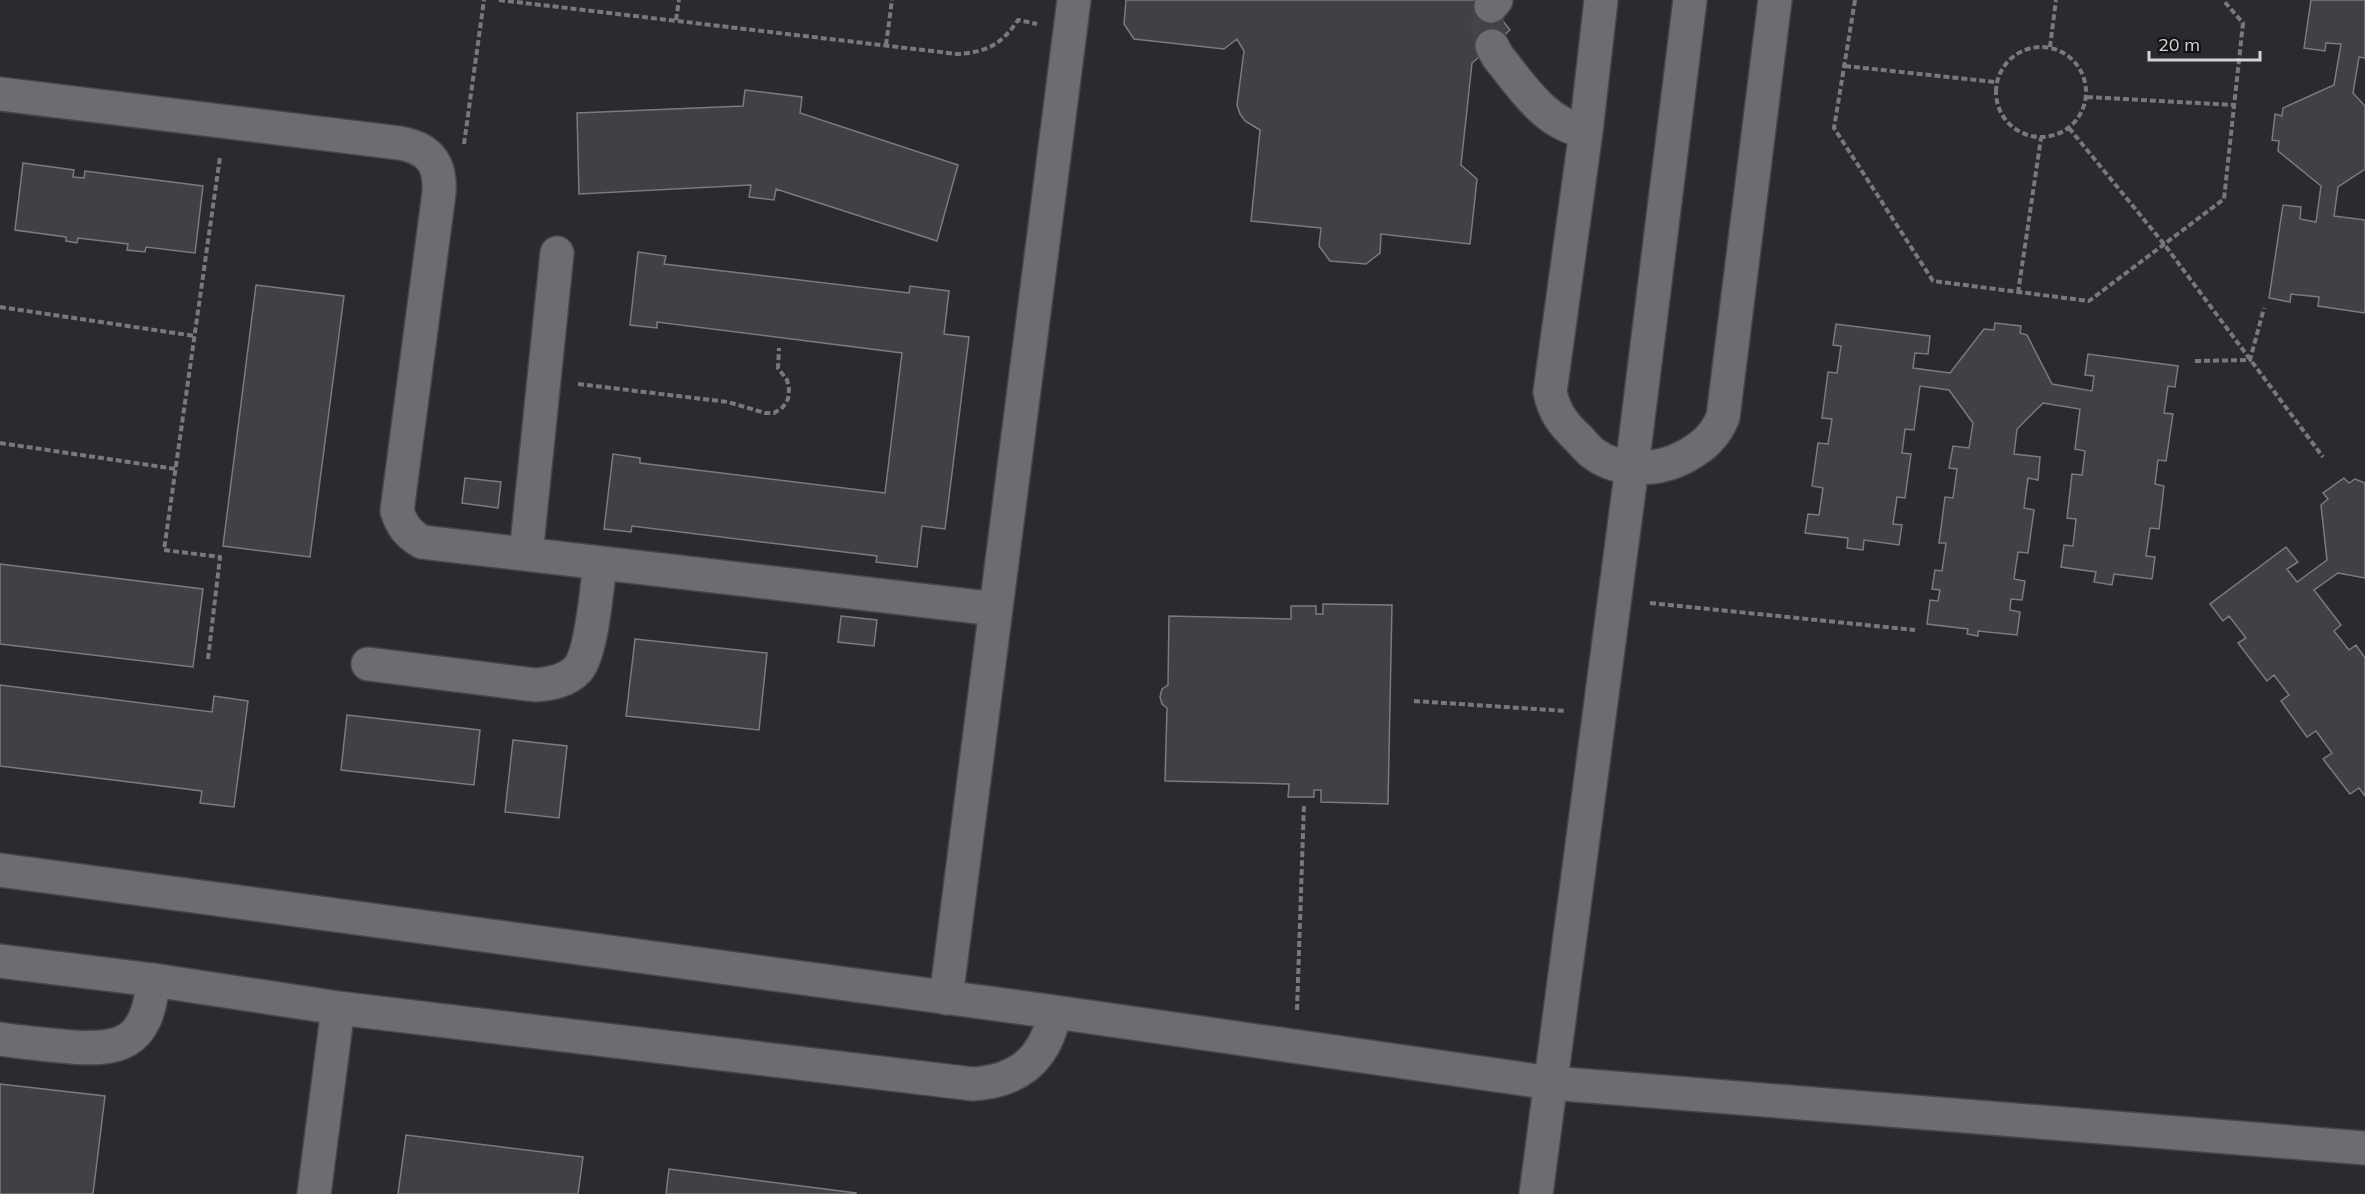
<svg xmlns="http://www.w3.org/2000/svg" width="2365" height="1194" viewBox="0 0 2365 1194" font-family="Mulish,sans-serif">
	<style>
		.building { fill: #404144; stroke: #7a7b7f; stroke-width: 1.5 }
		.lines { fill: none; stroke-linecap: round; stroke-linejoin: round }
		.minor-tunnel { stroke: #434447; stroke-width: 33; stroke-dasharray: 33 16; stroke-linecap: butt }
		.minor-casing { stroke: #454648; stroke-width: 36 }
		.path { stroke: #78797c; stroke-width: 4; stroke-dasharray: 6 3; stroke-linecap: butt }
		.minor { stroke: #6c6d71; stroke-width: 33 }
	</style>
	<rect width="100%" height="100%" fill="#2a2b2e"/>
	<path class="building" d="M1126,0h360l24,30 -38,33 -11,102 16,14 -7,65 -89,-10 -1,19 -14,11 -36,-3 -11,-15 2,-18 -70,-7 9,-91 -15,-9 -5,-7 -3,-9 7,-54 -7,-12 -13,10 -90,-10 -10,-15z
		M2311,0h54v58l-6,-1 -6,36 12,13v63l-27,18 -4,29 31,4v93l-47,-7 1,-9 -28,-3 -1,8 -21,-4 14,-93 18,2 -1,12 16,3 5,-36 -43,-35 1,-10 -7,-1 3,-26 7,2 1,-8 51,-23 7,-41 -15,-1 -1,8 -21,-3z
		M745,90l57,7 -2,16 158,52 -21,76 -161,-52 -2,11 -25,-3 2,-12 -172,9 -2,-81 166,-7z
		M23,163l51,7 -1,7 11,1 1,-7 118,15 -8,67 -49,-6 -1,5 -18,-2 1,-6 -50,-6 -1,5 -11,-2v-4l-51,-7z
		M638,252l28,4 -2,8 245,29 1,-7 39,5 -5,43 25,3 -24,192 -23,-3 -5,41 -41,-5 1,-6 -245,-30 -1,6 -27,-3 9,-75 27,4v5l245,30 17,-140 -245,-31v6l-27,-3z
		M256,285l88,11 -34,261 -87,-11z
		M1995,323l26,3 -1,7 7,2 25,49 40,7 2,-15 -9,-1 3,-21 90,12 -3,21 -7,-1 -4,27 9,1 -7,47 -8,-1 -3,24 9,2 -5,43 -9,-1 -4,28 9,1 -3,22 -38,-5 -2,11 -18,-3 2,-10 -35,-5 3,-22 9,1 3,-27 -9,-1 5,-44 10,1 3,-24 -10,-2 5,-40 -37,-6 -26,26 -3,25 26,3 -2,23 -10,-2 -4,30 10,2 -6,43 -10,-1 -4,27 11,2 -3,19 -11,-1 -1,11 10,2 -3,23 -39,-4v5l-11,-2 1,-5 -41,-5 3,-24 8,1 2,-11 -8,-1 3,-19 7,1 4,-28h-7l6,-46 8,1 4,-29 -8,-1 4,-22 16,2 4,-25 -24,-33 -29,-4 -6,44 -9,-1 -3,24 9,1 -6,44 -8,-1 -4,27 9,1 -3,20 -35,-5 -1,10 -16,-2 1,-10 -43,-5 3,-19 11,1 4,-27 -11,-2 6,-43 10,1 4,-25 -10,-1 6,-46 9,1 4,-27 -8,-1 3,-21 94,12 -2,18 -13,-1 -2,15 37,5 34,-44 10,1z
		M465,478l36,4 -3,26 -36,-5z
		M2344,478l5,5 6,-4 10,4v95l-27,-5 -24,17 27,35 -7,6 15,19 7,-5 9,13v138l-6,-8 -9,6 -27,-35 9,-6 -16,-22 -9,6 -26,-36 8,-6 -15,-20 -7,6 -29,-38 8,-5 -17,-22 -6,5 -13,-17 76,-57 12,15 -11,7 10,13 30,-22 -6,-55 7,-6 -5,-6z
		M0,564l203,25 -10,78 -193,-23z
		M1323,604l69,1 -4,199 -67,-2v-12h-7v7h-26l1,-13 -124,-3 2,-73 -5,-4 -2,-7 2,-8 6,-4 1,-69 122,3v-13h25v8h7z
		M841,616l36,4 -3,26 -36,-4z
		M635,639l132,14 -8,77 -133,-14z
		M0,685l212,27 2,-16 34,5 -14,106 -34,-4 2,-12 -202,-25z
		M347,715l133,15 -6,55 -133,-15z
		M513,740l54,6 -8,72 -54,-6z
		M0,1084l105,12 -12,98h-93z
		M406,1135l177,22 -5,37h-180z
		M669,1169l187,24v1h-190z"/>
	<g class="lines">
		<path class="minor-tunnel" d="M1491,6c-6,14 -5,26 1,40"/>
		<g class="minor-casing">
			<path id="minor" d="M1601,0l-15,131 -36,261c4,20 13,32 28,46 5,5 10,12 16,16 26,19 65,17 92,2 18,-10 29,-20 37,-39l52,-417
				M1491,6l5,-6
				M1492,46l6,11c23,28 48,69 88,74
				M0,94l399,49c30,5 42,20 40,50l-42,318c5,15 11,23 25,31l574,67
				M526,554l31,-301
				M368,664l167,21c16,-1 32,-4 43,-16 14,-17 19,-82 22,-106
				M0,870l1055,142 496,71 814,65
				M0,961l153,19 185,28 635,76c47,-3 73,-26 82,-72
				M946,998l128,-998
				M0,1039c20,3 40,5 61,7 58,6 87,0 92,-66
				M314,1194l24,-186
				M1536,1194l96,-727 58,-467"/>
		</g>
		<path class="path" d="M499,0l458,54c30,-2 44,-9 61,-34l19,4
			M1855,0l-21,128 99,153 156,20 135,-102 19,-176 -20,-23
			M676,20l3,-20
			M886,45l6,-45
			M1996 92a45 45 0 1 1 90 0a45 45 0 1 1-90 0Z
			M2050,47l6,-47
			M1845,66l150,16
			M2087,97l147,8
			M2069,128l95,116 159,213
			M464,144l20,-144
			M2018,293l23,-155
			M0,307l195,29
			M2195,361l55,-1 14,-52
			M578,384l150,18 37,11h9l9,-6 5,-8 1,-10 -2,-9 -9,-12 1,-20
			M0,443l176,26
			M1650,603l265,27
			M208,659l12,-102 -56,-7 56,-393
			M1414,701l152,10
			M1297,1010l7,-206"/>
		<use href="#minor" class="minor"/>
	</g>
	<path d="M2149 51v9h111v-9" fill="none" stroke="#d3d4d6" stroke-width="3"/>
	<text x="2158" y="51" font-size="18" fill="#d3d4d6" stroke="#131415" stroke-width="4.5" paint-order="stroke">20 m</text>
</svg>
